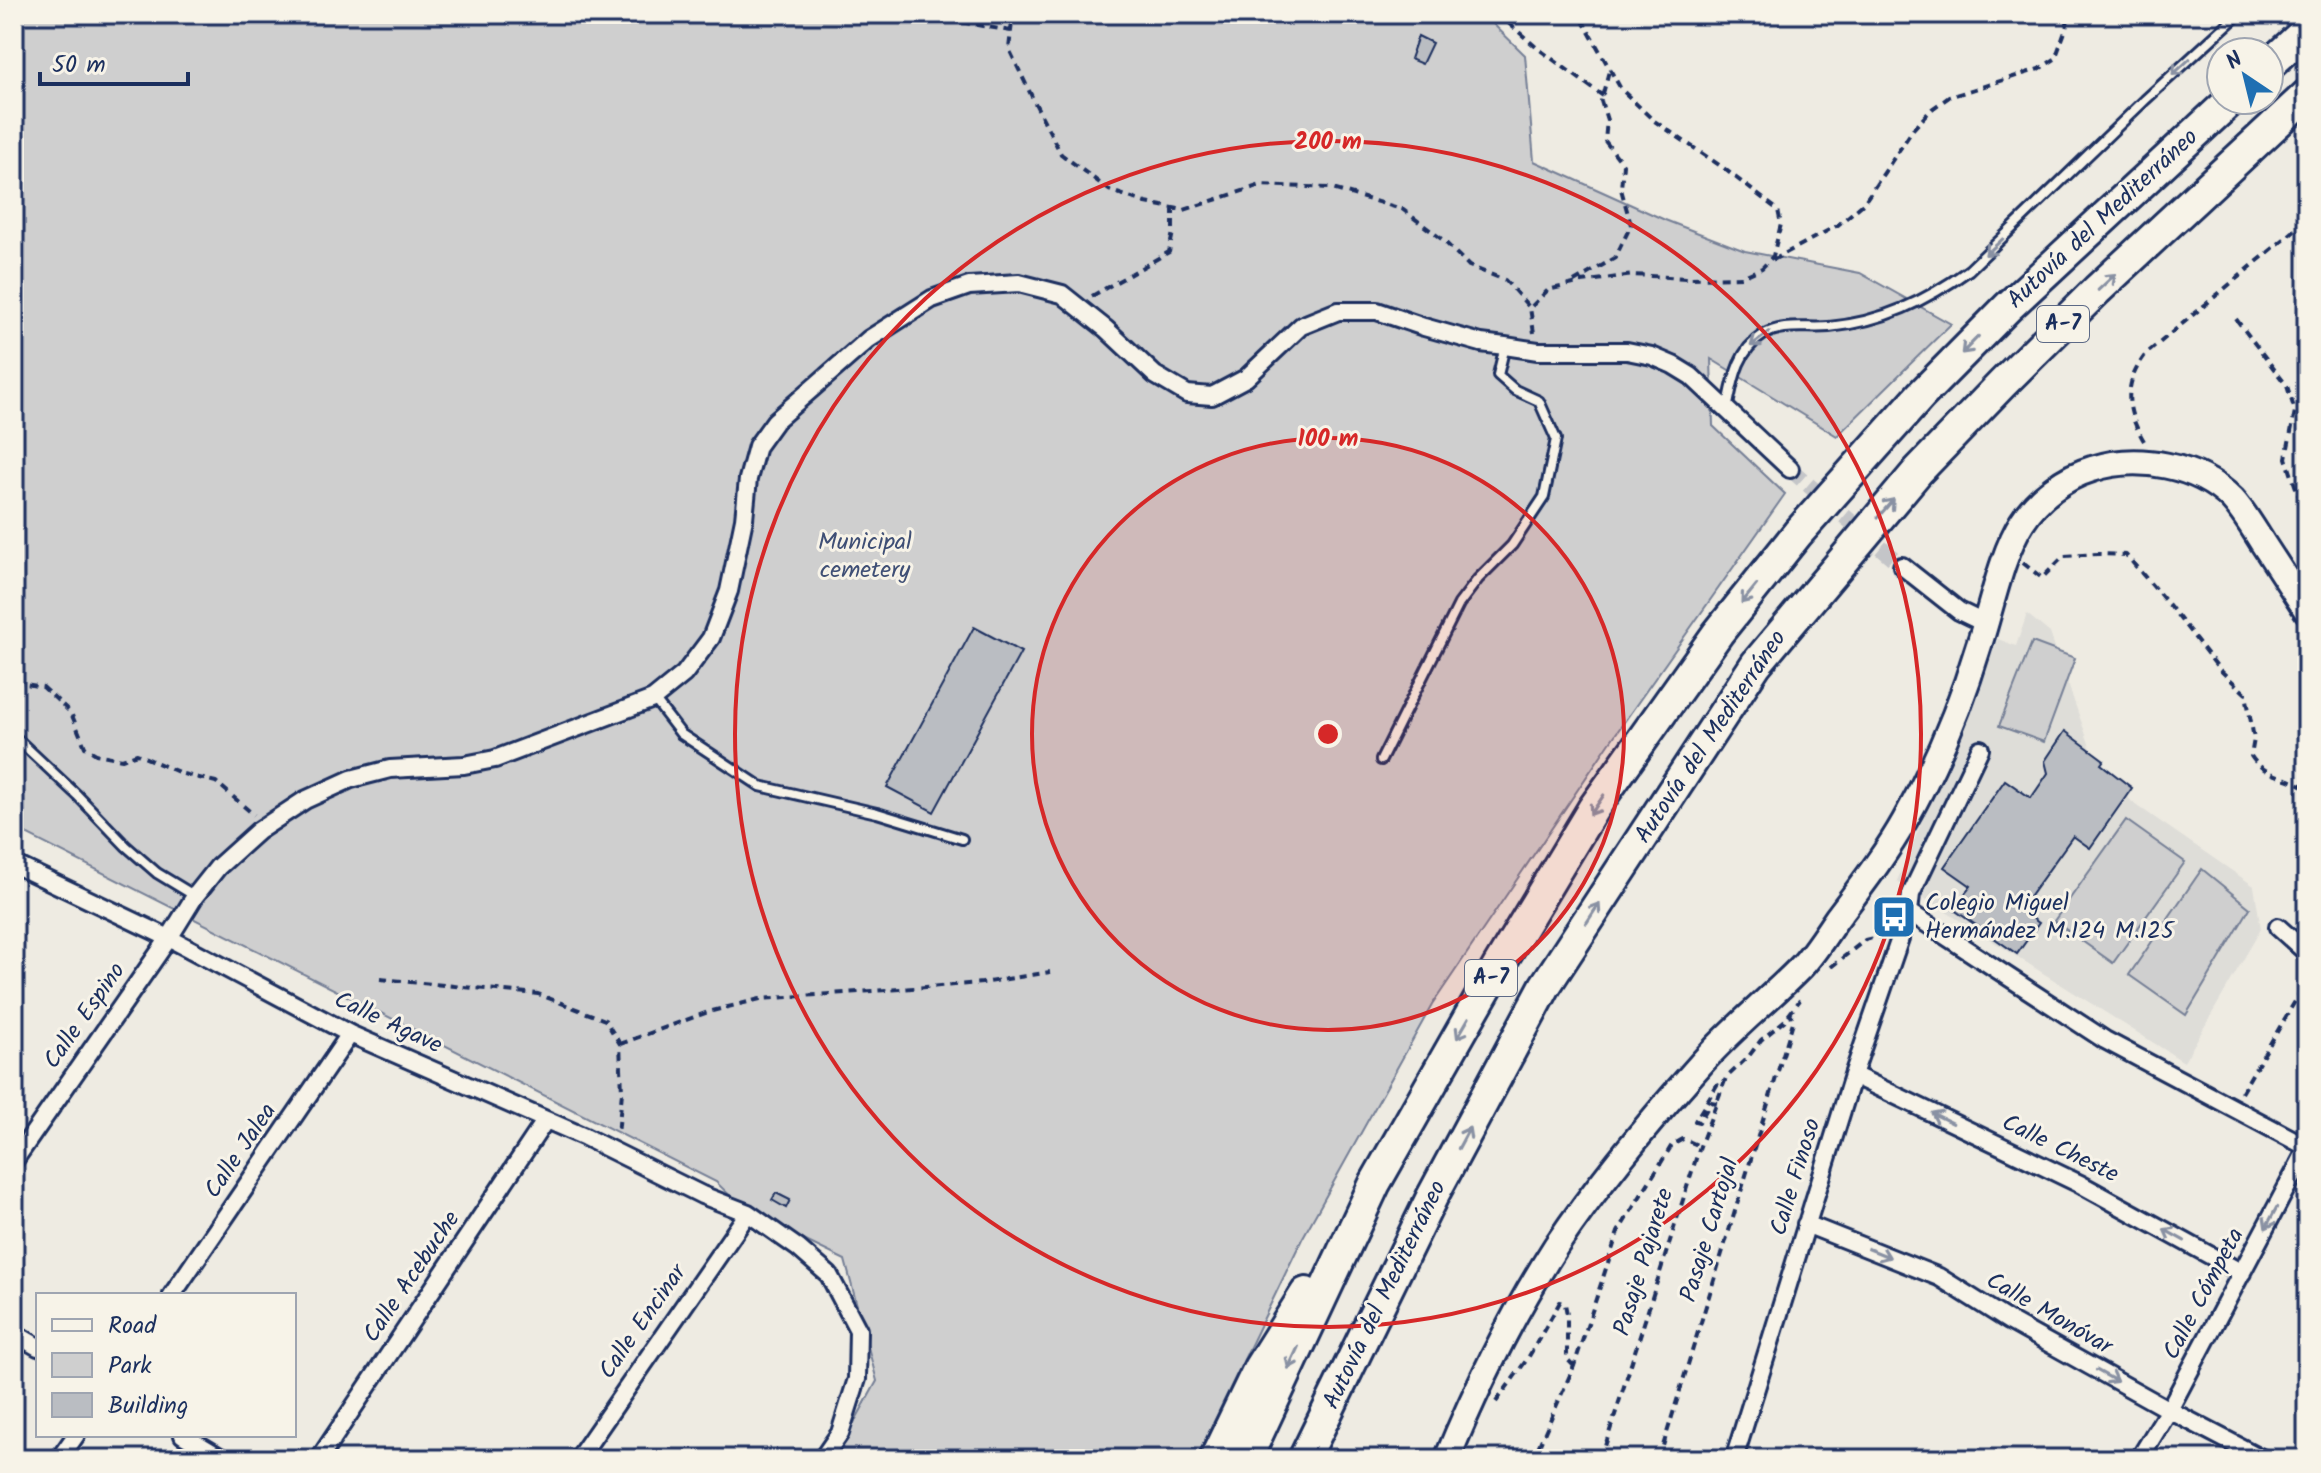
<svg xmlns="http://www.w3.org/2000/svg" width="2321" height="1473" viewBox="0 0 2321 1473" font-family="Kalam,sans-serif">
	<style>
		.built { fill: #deddd8 }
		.green { fill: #cfcfcf; stroke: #757f96; stroke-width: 2 }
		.building { fill: #babdc2; stroke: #1b2f5e; stroke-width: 2 }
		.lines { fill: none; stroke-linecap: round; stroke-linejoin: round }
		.street-tunnel { stroke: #c4c5c8; stroke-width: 16; stroke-dasharray: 16 8; stroke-linecap: butt }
		.lane-casing { stroke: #1b2f5e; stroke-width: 14 }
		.street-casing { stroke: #1b2f5e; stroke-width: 22 }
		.secondary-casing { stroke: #1b2f5e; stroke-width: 30 }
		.highway-casing { stroke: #1b2f5e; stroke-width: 36 }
		.path { stroke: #1b2f5e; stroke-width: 4; stroke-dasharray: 8 6; stroke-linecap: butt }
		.lane { stroke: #f7f3e8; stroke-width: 8 }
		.street { stroke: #f7f3e8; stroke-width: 16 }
		.secondary { stroke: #f7f3e8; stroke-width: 24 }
		.highway { stroke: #f7f3e8; stroke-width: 30 }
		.oneway { stroke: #8991a3 }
		.ring { fill: none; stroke: #d62828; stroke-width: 4 }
		.labels { text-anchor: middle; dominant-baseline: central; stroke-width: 6; stroke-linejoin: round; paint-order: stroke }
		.shield { fill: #f7f3e8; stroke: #5d6a87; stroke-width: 2 }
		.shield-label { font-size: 22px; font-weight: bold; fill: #1b2f5e }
		.street-label { font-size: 24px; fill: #1b2f5e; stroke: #f7f3e8 }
		.park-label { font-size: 24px; fill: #3f4f75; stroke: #f7f3e8 }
		.poi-label { font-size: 24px; fill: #1b2f5e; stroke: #f7f3e8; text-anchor: start }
		.centre { fill: #d62828; stroke: #f7f3e8; stroke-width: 4 }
		.ring-label { font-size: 24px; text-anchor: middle; font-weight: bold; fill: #d62828; stroke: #f7f3e8; stroke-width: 6; stroke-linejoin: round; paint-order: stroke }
	</style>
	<rect width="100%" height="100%" fill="#eeebe2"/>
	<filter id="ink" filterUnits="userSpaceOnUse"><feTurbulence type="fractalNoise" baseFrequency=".0125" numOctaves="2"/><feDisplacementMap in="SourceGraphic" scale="16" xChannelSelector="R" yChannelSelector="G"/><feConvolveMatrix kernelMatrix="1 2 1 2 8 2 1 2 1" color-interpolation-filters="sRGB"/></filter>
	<g filter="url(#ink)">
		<path class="built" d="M2027,614l23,19 43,122 39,47 122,84 7,43 -77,133 -287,-181 101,-242 18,7z"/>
		<path class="green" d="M14,14h1469l42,41 9,106 131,59 80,31 115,22 91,51 -114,112 -126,-77 2,67 72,68 -175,248 -178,263 -130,234 -106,220h-362l43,-78 -32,-121 -97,-47 -32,-31 -702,-354z
			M2032,642l43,16 -31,84 -45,-16z
			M2126,820l59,42 -72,101 -59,-42z
			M2202,869l48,39 -64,107 -57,-40z"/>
		<path class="building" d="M1418,36l14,7 -10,21 -12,-5z
			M974,627l47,25 -87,160 -47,-25z
			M2065,731l39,29 -3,4 31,24 -42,60 -17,-12 -53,74 19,13 -22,31 -64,-45 18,-23 -27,-19 61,-87 26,18 17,-25 -3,-12z
			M776,1193l14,7 -4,8 -14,-8z"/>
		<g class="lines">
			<path class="street-tunnel" d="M1790,469l112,97"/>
			<g class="lane-casing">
				<path id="lane" d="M1727,410c6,-28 9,-58 36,-75 19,-12 44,-6 66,-8 53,-5 97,-26 140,-57l176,-170 94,-86
					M654,699l27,35 79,52 117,27 85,26
					M14,736l63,59 49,51 31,27 38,23
					M1381,760l78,-156 19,-25 34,-34 32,-48 12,-58 -17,-38 -24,-11 -17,-15 7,-29"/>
			</g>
			<g class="street-casing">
				<path id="street" d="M1902,566l57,45 27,13
					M14,864l155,74 181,96 235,103 117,58 46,18 50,35 31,27 29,55 -1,49 -17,54 -18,26
					M1909,912l196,128 202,107
					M2278,927l29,26
					M1853,1075l227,109 162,89
					M14,1161l155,-223 26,-42 23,-29 40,-36 47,-31 46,-21 39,-10 74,-4 31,-6 158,-60 31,-25 27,-36 18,-47 15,-72 4,-40 9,-33 18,-25 94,-82 63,-40 37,-13 50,-3 43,11 44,35 49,46 32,19 25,2 34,-18 55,-52 37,-15h39l47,16 57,16 24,3 33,5h89l25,5 21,9 18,11 99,93
					M1806,1224l133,53 70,44 160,89 94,49
					M172,1295l178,-261
					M14,1333l24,14
					M183,1435l40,24
					M59,1459l17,-24
					M319,1459l226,-338
					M578,1459l170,-246
					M1734,1459l119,-384 56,-163 2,-18 69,-145
					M2139,1459l30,-49 138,-261"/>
			</g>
			<g class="secondary-casing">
				<path id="secondary" d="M1447,1459c30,-73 66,-146 109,-213 43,-64 93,-124 144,-181 31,-36 69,-65 102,-99 13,-14 24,-32 35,-48 24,-32 49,-64 68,-98 31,-55 55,-112 73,-172 13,-38 23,-93 44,-126 16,-25 43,-45 70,-53 46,-15 106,-4 140,30 12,13 21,29 30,43 15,23 30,46 45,69"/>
			</g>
			<g class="highway-casing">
				<path id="highway" d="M2269,65l38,-35
					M1215,1459l44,-91 47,-75
					M1246,1459l129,-276 124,-218 94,-156 125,-176 80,-100 123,-138 87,-88 223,-207
					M1304,1459l128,-262 113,-211 211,-322 162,-193 84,-87 95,-94 210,-195"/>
			</g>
			<path class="path" d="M936,14l7,5 68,12
				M1020,14l-8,8 -3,27 26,54 26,51 48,36 37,13 38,7 77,-25 68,3 73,21 41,31 26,26 36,14 25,28
				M1090,14l18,5 15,-5
				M1498,14l38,33 67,49
				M1773,260l65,-35 25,-21 51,-76 18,-19 17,-12 90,-28 16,-10 11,-30 3,-15
				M1574,282l41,-24 16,-33 -10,-36 2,-25 -18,-23 2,-21 -6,-19 8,-30
				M1092,296l77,-44 4,-20v-24
				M2236,319l51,67 8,25 -9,47 12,36 9,19
				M1534,333l-4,-25 18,-18 34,-8 51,-7 54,3 55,-1 20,-9 11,-12 8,-32 -3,-14 -56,-43 -69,-47 -32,-31 -42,-75
				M2144,441c-19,-32 -21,-57 2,-87l161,-134
				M2023,563l19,15 22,-22 34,-2 28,1 44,51 50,64 26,24 8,45 -3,17c12,20 38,21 56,32
				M14,682l29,5 28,26 14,34 11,7 26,5 15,-5 46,20 33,8 38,33
				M1831,967l34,-27 19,-5
				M380,979l158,15 67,26 15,24 2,48 -4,43
				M620,1044l88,-32 52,-13 222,-16 68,-11
				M2241,1093l66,-112
				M1717,1103l-6,-1 -12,20 -4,-1 25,-41 -1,-2
				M1496,1402l32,-44 32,-56 5,2 2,10v45l7,7
				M1533,1459l41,-93 44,-134 54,-87 11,-6 17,7
				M1601,1459l99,-313 26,-68 23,-22 12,-16 23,-19 16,-21
				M1659,1459l134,-437 -2,-8"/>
			<use href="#lane" class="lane"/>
			<use href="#street" class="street"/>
			<use href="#secondary" class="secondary"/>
			<use href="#highway" class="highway"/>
		</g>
		<defs><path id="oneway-shaft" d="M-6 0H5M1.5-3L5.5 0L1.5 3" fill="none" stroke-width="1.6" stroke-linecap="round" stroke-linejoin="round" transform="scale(2)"/></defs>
		<g class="oneway">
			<use href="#oneway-shaft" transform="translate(2181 67) rotate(137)"/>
			<use href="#oneway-shaft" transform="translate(1994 247) rotate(137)"/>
			<use href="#oneway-shaft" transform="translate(2107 282) rotate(-43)"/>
			<use href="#oneway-shaft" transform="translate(1760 339) rotate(143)"/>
			<use href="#oneway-shaft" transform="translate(1970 345) rotate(134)"/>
			<use href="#oneway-shaft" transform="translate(1886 508) rotate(-49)"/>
			<use href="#oneway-shaft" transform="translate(1749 594) rotate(129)"/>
			<use href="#oneway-shaft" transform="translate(1597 805) rotate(124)"/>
			<use href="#oneway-shaft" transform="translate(1593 913) rotate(-57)"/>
			<use href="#oneway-shaft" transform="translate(1463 1028) rotate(120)"/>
			<use href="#oneway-shaft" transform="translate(1942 1118) rotate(-154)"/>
			<use href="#oneway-shaft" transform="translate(1464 1138) rotate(-62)"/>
			<use href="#oneway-shaft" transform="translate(2271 1218) rotate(118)"/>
			<use href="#oneway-shaft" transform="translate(2174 1235) rotate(-151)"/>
			<use href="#oneway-shaft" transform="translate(1879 1253) rotate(22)"/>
			<use href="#oneway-shaft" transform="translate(1293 1358) rotate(115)"/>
			<use href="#oneway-shaft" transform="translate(2107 1376) rotate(29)"/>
		</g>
	</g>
	<circle cx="1328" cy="734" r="296" fill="#d62828" fill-opacity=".12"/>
	<g class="ring">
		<circle cx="1328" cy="734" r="296"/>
		<circle cx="1328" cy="734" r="593"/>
	</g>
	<defs>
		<g id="bus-square" transform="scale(2.3)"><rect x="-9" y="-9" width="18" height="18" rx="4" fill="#1f6fb2" stroke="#f7f3e8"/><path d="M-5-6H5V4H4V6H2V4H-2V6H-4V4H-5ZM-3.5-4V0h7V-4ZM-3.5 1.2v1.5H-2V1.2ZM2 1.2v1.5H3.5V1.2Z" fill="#fff"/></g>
	</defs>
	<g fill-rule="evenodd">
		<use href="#bus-square" x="1894" y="917"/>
	</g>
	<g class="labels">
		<g class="shield">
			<rect x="2037" y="306" width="52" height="36" rx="6"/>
			<rect x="1465" y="960" width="52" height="36" rx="6"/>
		</g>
		<g class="shield-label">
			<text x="2063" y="324">A-7</text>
			<text x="1491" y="978">A-7</text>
		</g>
		<g class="street-label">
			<text transform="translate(2103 219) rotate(-43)">Autovía del Mediterráneo</text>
			<text transform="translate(1711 737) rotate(-56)">Autovía del Mediterráneo</text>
			<text transform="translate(85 1016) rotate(-55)">Calle Espino</text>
			<text transform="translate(388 1023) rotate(25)">Calle Agave</text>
			<text transform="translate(2060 1149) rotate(26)">Calle Cheste</text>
			<text transform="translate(241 1151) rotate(-56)">Calle Jalea</text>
			<text transform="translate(1796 1177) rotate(-73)">Calle Finoso</text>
			<text transform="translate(1710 1230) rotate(-73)">Pasaje Cartojal</text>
			<text transform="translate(1644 1262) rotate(-73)">Pasaje Pajarete</text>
			<text transform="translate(412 1277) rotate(-56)">Calle Acebuche</text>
			<text transform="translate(2204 1294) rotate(-62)">Calle Cómpeta</text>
			<text transform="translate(1385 1295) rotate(-64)">Autovía del Mediterráneo</text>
			<text transform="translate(2049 1314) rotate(30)">Calle Monóvar</text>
			<text transform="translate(643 1322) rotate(-55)">Calle Encinar</text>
		</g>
		<g class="park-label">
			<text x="865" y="542">Municipal<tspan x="865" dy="28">cemetery</tspan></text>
		</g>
		<g class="poi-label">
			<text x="1925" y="903">Colegio Miguel<tspan x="1925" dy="28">Hermández M.124 M.125</tspan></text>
		</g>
	</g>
	<circle cx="1328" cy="734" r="12" class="centre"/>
	<g class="ring-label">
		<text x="1328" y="149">200 m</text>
		<text x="1328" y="446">100 m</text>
	</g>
	<rect width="2321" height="1473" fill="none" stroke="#f7f3e8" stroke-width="48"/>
	<rect x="24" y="24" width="2273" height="1425" fill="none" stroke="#1b2f5e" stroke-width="3" filter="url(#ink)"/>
	<rect x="36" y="1293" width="260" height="144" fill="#f7f3e8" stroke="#9fa5b1" stroke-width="2"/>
	<rect x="52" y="1319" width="40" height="12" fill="#f7f3e8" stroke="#9fa5b1" stroke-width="2"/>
	<text x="108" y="1333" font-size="24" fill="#1b2f5e">Road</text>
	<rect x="52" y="1353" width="40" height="24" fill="#cfcfcf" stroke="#9fa5b1" stroke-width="2"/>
	<text x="108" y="1373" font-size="24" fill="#1b2f5e">Park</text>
	<rect x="52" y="1393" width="40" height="24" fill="#babdc2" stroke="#9fa5b1" stroke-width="2"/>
	<text x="108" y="1413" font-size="24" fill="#1b2f5e">Building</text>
	<g transform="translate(2245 76) rotate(325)"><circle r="38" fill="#f7f3e8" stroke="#9fa5b1" stroke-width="2"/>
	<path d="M0-6L14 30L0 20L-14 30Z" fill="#1f6fb2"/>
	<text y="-12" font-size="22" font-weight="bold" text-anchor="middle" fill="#1b2f5e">N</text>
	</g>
	<path d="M40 72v12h148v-12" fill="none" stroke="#1b2f5e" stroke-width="4"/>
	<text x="52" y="72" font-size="24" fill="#1b2f5e" stroke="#f7f3e8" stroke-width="6" paint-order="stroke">50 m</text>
</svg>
